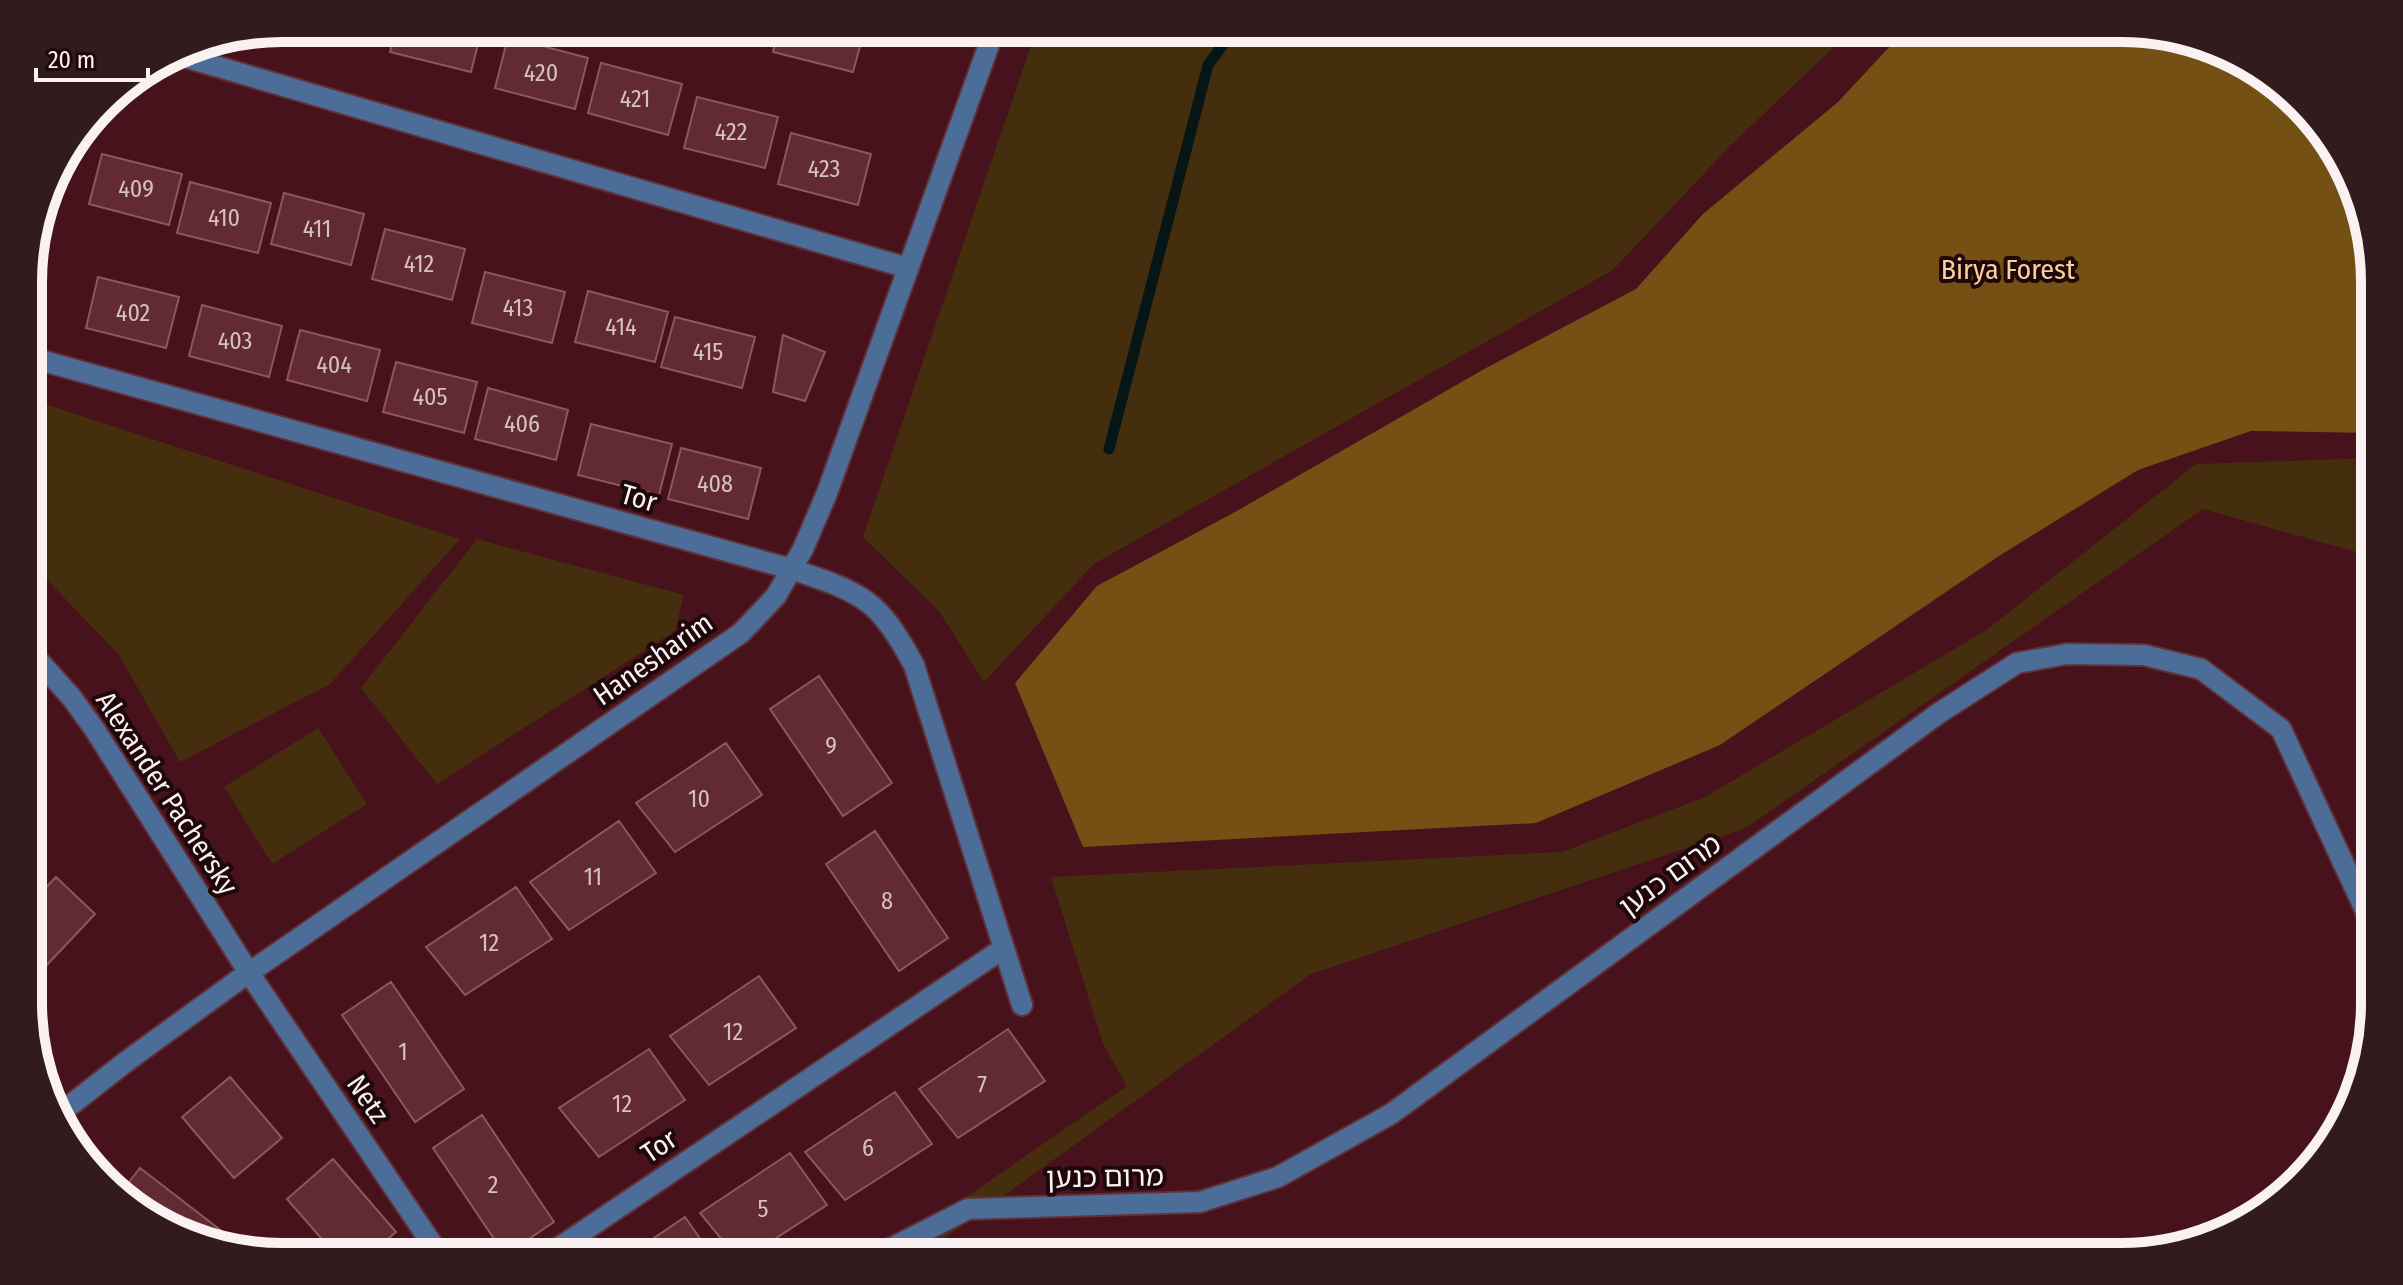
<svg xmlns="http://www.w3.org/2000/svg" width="2403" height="1285" viewBox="0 0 2403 1285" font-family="'Fira Sans Condensed','Noto Sans Hebrew',sans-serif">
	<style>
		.green { fill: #442e0e }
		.forest { fill: #755014 }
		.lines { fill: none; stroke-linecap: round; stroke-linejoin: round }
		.stream { stroke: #061616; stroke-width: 11 }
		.building { fill: #622a31; stroke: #92555b; stroke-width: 2 }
		.minor-casing { stroke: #603139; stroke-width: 24 }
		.tertiary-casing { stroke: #603139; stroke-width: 24 }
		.minor { stroke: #4c6d97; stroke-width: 20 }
		.tertiary { stroke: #4c6d97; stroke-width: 20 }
		.labels { text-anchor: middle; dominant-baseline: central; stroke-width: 8; stroke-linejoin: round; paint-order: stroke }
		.number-label { font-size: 24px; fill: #d4c0c2 }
		.park-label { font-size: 28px; fill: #fad19b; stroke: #1f080b }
		.street-label { font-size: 28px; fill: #faf2f2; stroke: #1f080b }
		.rim { fill: none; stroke: #faf2f2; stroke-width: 10 }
	</style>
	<rect width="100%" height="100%" fill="#47121b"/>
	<path class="green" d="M1037,28h817l-124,118 -117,124 -519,294 -110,118 -45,-71 -76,-74z
		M29,399l431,140 -130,145 -150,78 -61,-107 -90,-94z
		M2373,458l1,99 -171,-48 -457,319 -435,146 -392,283h-40l248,-171 -24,-42 -52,-167 511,-25 143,-55 283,-168 208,-165z
		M477,539l207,56 -9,36 -238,153 -76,-96z
		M318,728l49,76 -95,60 -48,-77z"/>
	<path class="forest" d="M1907,28h214l113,26 98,87 41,108v184l-122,-2 -113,39 -139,86 -279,189 -184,78 -453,24 -68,-164 82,-97 138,-74 251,-144 150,-79 67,-75 135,-112z"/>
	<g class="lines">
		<path class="stream" d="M1109,449l99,-384 27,-37"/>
	</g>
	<path class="building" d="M332,28h57l-3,14z
		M396,28h86l-11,44 -81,-20z
		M713,28h42l-3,10z
		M779,28h86l-12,44 -80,-20z
		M508,37l80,21 -13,51 -80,-21z
		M601,63l81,21 -14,51 -80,-22z
		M697,97l81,20 -13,51 -81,-20z
		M791,133l80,21 -13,51 -80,-21z
		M102,154l80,20 -13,51 -80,-21z
		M190,182l81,21 -13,50 -81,-20z
		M284,193l80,21 -13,51 -80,-21z
		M385,229l80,20 -13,51 -80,-21z
		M485,272l80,20 -13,51 -80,-20z
		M98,277l81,20 -13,51 -80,-20z
		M588,291l80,21 -13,50 -80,-20z
		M202,305l80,21 -13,51 -80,-21z
		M675,317l80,20 -13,51 -81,-21z
		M300,330l80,20 -13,51 -80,-21z
		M783,335l42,17 -20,49 -32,-9z
		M396,362l81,20 -13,51 -81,-21z
		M488,388l80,22 -12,50 -81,-21z
		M591,424l81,20 -13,51 -81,-20z
		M681,448l80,20 -13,51 -80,-20z
		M819,676l73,107 -49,33 -73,-107z
		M726,743l36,52 -87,57 -39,-49z
		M30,767l16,15 -16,18z
		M619,821l37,52 -87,57 -39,-48z
		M875,831l73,107 -49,33 -73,-107z
		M56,877l39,37 -52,55 -13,-12v-53z
		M516,887l36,52 -87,56 -39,-48z
		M759,976l37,52 -87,57 -39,-49z
		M391,982l73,107 -49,33 -73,-107z
		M1008,1029l37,52 -87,57 -39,-49z
		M649,1049l36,51 -86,57 -40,-49z
		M230,1077l52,61 -48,40 -52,-61z
		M895,1092l37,52 -87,56 -40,-48z
		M482,1115l72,107 -49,33 -72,-107z
		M790,1153l37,52 -80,52h-11l-36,-44z
		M333,1159l63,73 -29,25h-68l22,-19 -34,-39z
		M140,1168l83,64 -7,9 -47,-10 -46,-41z
		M685,1217l28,40h-87z"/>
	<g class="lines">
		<g class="minor-casing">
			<path id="minor" d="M174,54l734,214
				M29,357l762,212c71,24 86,28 123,96l108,340
				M29,650l43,48 23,32 154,243 192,284
				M545,1257l459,-309
				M874,1257l94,-48 232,-7 78,-25 113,-63 548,-401 78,-50 50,-9 77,1 57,14 80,60 94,202"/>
		</g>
		<g class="tertiary-casing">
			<path id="tertiary" d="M59,1114l68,-53 110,-80 504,-348 35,-37 27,-47 24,-56 168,-465"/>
		</g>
		<use href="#minor" class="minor"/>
		<use href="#tertiary" class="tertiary"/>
	</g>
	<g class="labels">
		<g class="number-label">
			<text x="541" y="73">420</text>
			<text x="635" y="99">421</text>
			<text x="731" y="132">422</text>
			<text x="824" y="169">423</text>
			<text x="136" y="189">409</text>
			<text x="224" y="218">410</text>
			<text x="317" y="229">411</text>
			<text x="419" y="264">412</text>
			<text x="518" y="308">413</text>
			<text x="133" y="313">402</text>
			<text x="621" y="327">414</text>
			<text x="235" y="341">403</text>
			<text x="708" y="352">415</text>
			<text x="334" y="365">404</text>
			<text x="430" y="397">405</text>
			<text x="522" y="424">406</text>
			<text x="715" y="484">408</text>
			<text x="831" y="746">9</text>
			<text x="699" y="799">10</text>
			<text x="593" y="877">11</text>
			<text x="887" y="901">8</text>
			<text x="489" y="943">12</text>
			<text x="733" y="1032">12</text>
			<text x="403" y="1052">1</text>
			<text x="982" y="1085">7</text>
			<text x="622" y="1104">12</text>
			<text x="868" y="1148">6</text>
			<text x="493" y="1185">2</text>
			<text x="763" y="1209">5</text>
		</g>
		<g class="park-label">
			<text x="2008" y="269">Birya Forest</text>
		</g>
		<g class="street-label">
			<text transform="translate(639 498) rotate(16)">Tor</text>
			<text transform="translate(653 659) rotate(-35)">Hanesharim</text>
			<text transform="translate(167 793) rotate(57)">Alexander Pachersky</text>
			<text transform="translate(1670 875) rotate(-36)">מרום כנען</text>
			<text transform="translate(368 1099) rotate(56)">Netz</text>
			<text transform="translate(659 1146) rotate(-34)">Tor</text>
			<text transform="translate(1105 1177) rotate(-1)">מרום כנען</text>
		</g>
	</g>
	<path d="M0 0H2403V1285H0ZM282 42H2121A240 240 0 0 1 2361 282V1003A240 240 0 0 1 2121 1243H282A240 240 0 0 1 42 1003V282A240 240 0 0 1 282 42Z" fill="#311b1d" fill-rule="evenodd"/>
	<path class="rim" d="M282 42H2121A240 240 0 0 1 2361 282V1003A240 240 0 0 1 2121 1243H282A240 240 0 0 1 42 1003V282A240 240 0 0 1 282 42Z"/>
	<path d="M36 68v12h112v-12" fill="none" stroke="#faf2f2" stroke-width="4"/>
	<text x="48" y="68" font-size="24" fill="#faf2f2" stroke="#1f080b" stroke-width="6" paint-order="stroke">20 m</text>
</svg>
